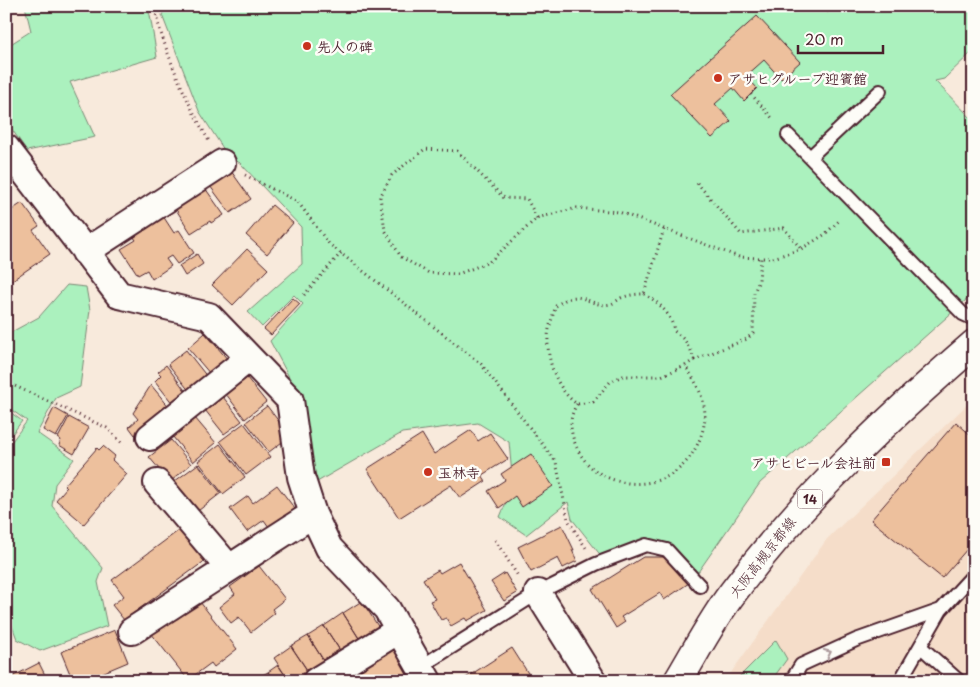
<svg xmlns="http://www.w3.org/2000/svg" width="980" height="687" viewBox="0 0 980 687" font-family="'Playpen Sans','Klee One',sans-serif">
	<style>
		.built { fill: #f5ddc9 }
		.green { fill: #abf1be; stroke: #7a8874 }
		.building { fill: #edc09d; stroke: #4a1f2b }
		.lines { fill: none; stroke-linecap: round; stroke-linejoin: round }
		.lane-casing { stroke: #4a1f2b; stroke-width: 16 }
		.street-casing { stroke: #4a1f2b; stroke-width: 30 }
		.primary-casing { stroke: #4a1f2b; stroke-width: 31 }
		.path { stroke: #4a1f2b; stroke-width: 3; stroke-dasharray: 1 4; stroke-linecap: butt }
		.lane { stroke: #fdfcf7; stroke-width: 12 }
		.street { stroke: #fdfcf7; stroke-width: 26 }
		.primary { stroke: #fdfcf7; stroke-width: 28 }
		.oneway { stroke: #ac999b }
		.poi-dot { fill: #c8321e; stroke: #fdfcf7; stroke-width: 2 }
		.labels { text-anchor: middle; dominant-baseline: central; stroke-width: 5; stroke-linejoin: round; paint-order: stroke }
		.shield { fill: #fdfcf7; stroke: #806168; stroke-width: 1 }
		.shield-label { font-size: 12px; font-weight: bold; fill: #4a1f2b }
		.poi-label { font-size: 14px; font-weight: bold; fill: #4a1f2b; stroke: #fdfcf7; text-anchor: start }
		.street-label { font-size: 14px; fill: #4a1f2b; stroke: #fdfcf7 }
	</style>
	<rect width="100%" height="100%" fill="#f8eadc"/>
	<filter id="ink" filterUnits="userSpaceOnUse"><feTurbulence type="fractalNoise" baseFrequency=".02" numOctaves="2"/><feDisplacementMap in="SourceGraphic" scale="10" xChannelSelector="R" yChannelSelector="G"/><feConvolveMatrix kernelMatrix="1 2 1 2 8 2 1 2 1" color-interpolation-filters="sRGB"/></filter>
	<g filter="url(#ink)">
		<path class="built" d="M974,398v283h-249l102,-142z"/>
		<path class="green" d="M25,6h121l4,9 7,42 -87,25 25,55 -68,14 -21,-30v-74l25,-16z
			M166,6h653l9,7 6,-7h140v44l-30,29 -9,2 39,40v172l-214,190 -64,92 -29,-30 -65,12 -30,-38 -4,-17 -42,33 -26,-18 13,-31 -4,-44 -31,-19 -76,10 -85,49 -20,-90 -27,-51 33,-37 -9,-9 -32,32 -14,-15 54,-48 -1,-37 -61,-64 -12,-7 -29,-45 -37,-96z
			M67,285l19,2 4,23 -10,77 -24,11 -19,35 37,26 -19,25 -3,22 51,62 -5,14 9,44 -67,25 -23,-12 -11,-29v-161l21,-28 -21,-15v-71l33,-18z
			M6,409l16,12 -16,21z
			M776,640l11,19 -16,22h-36z"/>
		<path class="building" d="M757,16l43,46 -19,17 -17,-19 -18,16 11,12 -13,13 -11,-13 -18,16 16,17 -19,17 -42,-44z
			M231,171l20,28 -21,14 -20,-27z
			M205,188l19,27 -13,8 -1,-2 -19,12 -16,-25z
			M22,203l17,23 -6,4 17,24 -39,27 -5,-5v-62z
			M272,205l21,18 -26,31 -21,-19z
			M163,216l11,17 5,-3 15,23 -17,11 -6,-8 -5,3 5,7 -19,13 -5,-9 -9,5 -17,-26 15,-9 -3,-4z
			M247,249l21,20 -35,36 -21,-20z
			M197,254l6,10 -18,12 -6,-10z
			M293,298l7,6 -29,31 -7,-6z
			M205,333l24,28 -18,14 -23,-27z
			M186,350l22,28 -18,14 -22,-28z
			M166,365l21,28 -14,11 -18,-23 6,-6 -3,-3z
			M247,378l19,24 -21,17 -19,-25z
			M151,385l19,23 -35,27 -6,-8 9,-8 -5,-6z
			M223,397l19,24 -18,13 -19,-24z
			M267,406l23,30 -21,16 -23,-30z
			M54,408l14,8 -12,21 -13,-7z
			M69,417l20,11 -15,26 -15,-9 2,-5 -3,-2z
			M195,418l21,25 -23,19 -20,-25z
			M956,422l18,16v103l-32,37 -71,-58z
			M244,423l26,34 -24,18 -26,-34z
			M471,430l7,11 12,-8 18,26 -26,16 4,6 -26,17 -9,-13 -52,33 -32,-49 55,-35 12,20z
			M171,440l20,24 -21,18 -21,-25z
			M220,444l25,33 -22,17 -25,-33z
			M103,446l12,10 -3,4 15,14 -43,50 -28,-24 10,-12 -2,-2 33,-38 2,2z
			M531,454l22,32 -31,21 -7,-11 -16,12 -11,-17 17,-11 -4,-6z
			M198,464l23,29 -27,21 -23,-30z
			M277,485l18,24 -26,18 -5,-7 -17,12 -17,-23 18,-13 5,7z
			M562,525l12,25h-2l5,11 -14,7 -5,-10 -27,14 -13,-25z
			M182,528l24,32 -82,60 -12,-15 12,-9 -12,-16z
			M643,557h21l25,26 -25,17 -4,-7 -39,24 4,5 -9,6 -24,-39z
			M459,562l28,48 -20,11 -2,-3 -14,8 -5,-8 -5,2 -11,-19 5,-2 -12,-20 15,-9 2,3z
			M259,566l26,33 -13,10 3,4 -24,19 -12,-15 -8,6 -12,-16 16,-13 -5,-7z
			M505,573l12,20 -13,8 -13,-19z
			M362,601l19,30 -19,12 -19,-30z
			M200,602l37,47 -23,18 -3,-4 -23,17 -37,-47 23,-18 3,4z
			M343,613l19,30 -19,12 -19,-29z
			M6,622l5,19 -5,1z
			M324,626l19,29 -16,11 -19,-30z
			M115,630l13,32 -45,19h-10l-12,-29z
			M308,636l19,30 -16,10 -20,-30z
			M394,644l23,37h-82z
			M291,646l20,30 -8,5h-14l-15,-23z
			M512,648l21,33h-68l-1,-2z
			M39,663l9,18h-42v-1z
			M278,665l11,16h-15l-6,-9z
			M268,672l6,9h-19l-1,-1z"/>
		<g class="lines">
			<g class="lane-casing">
				<path id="lane" d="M788,135l175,179 11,5
					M810,157l70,-66
					M941,610l33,-36
					M921,647l38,34
					M420,667l118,-74 58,-29 50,-19 21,5 33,36
					M791,681l10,-16 55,-25 85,-30 -41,71"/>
			</g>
			<g class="street-casing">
				<path id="street" d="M6,148l113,147 90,21 81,84 11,77 12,37 16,34 58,61 41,72
					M85,252l137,-89
					M150,437l99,-79
					M157,483l72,85
					M538,593l55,88
					M132,631l181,-117
					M316,681l83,-51"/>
			</g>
			<g class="primary-casing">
				<path id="primary" d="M678,681c18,-30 35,-63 56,-90 69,-92 153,-172 240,-247"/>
			</g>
			<path class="path" d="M161,6l-5,10c12,43 30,85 53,125
				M751,94l23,26
				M245,175l53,27 31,42 152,120 75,98 12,58 18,28
				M697,183l44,51 43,-6 17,21
				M537,218l-10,-19 -23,-1 -47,-47 -32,-2 -33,26 -12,22 5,33 16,27 28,16 29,1 31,-12 48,-44 40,-10 42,4 120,45 22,1h12l28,-9 23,-14 17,-16
				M644,294c15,8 28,21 30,37 11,8 17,16 20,29l-9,6 -24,10h-39l-12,6 -17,20 -16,2c-21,-14 -33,-49 -28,-75 2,-8 4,-15 7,-23 26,-21 32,3 55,-2 3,-1 7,-4 10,-6 8,-3 14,-4 23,-4l20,-65
				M304,295l37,-42
				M694,360l53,-21 6,-6 1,-40 5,-13 2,-22
				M6,382l101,46 17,17
				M577,404c-9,14 -7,29 0,44 16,35 63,45 95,26 19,-12 32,-36 33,-58 0,-17 -10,-37 -20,-50
				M495,540l23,36"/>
			<use href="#lane" class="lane"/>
			<use href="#street" class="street"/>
			<use href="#primary" class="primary"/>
		</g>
		<defs><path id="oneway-chevron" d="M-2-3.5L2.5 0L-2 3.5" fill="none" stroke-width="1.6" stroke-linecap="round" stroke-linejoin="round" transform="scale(1.25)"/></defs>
		<use class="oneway" href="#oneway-chevron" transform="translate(828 653) rotate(-25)"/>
	</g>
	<g class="poi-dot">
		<circle cx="307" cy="46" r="5"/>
		<circle cx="718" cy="78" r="5"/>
		<rect x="881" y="457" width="10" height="10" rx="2.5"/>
		<circle cx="428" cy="472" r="5"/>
	</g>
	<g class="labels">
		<rect class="shield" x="797.5" y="489.5" width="25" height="19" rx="4"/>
		<g class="shield-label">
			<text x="810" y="499">14</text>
		</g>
		<g class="poi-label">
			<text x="317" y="46">先人の碑</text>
			<text x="728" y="78">アサヒグループ迎賓館</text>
			<text x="876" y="462" text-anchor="end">アサヒビール会社前</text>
			<text x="438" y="472">玉林寺</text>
		</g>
		<g class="street-label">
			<text transform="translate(762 557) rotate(-52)">大阪高槻京都線</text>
		</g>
	</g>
	<rect width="980" height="687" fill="none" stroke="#fdfcf7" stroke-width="25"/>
	<rect x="12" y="12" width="955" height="662" fill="none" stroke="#4a1f2b" stroke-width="2" filter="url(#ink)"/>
	<path d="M798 45v8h85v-8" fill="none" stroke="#4a1f2b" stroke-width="2.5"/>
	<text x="805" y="45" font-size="15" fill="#4a1f2b" stroke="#fdfcf7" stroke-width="4" paint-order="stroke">20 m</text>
</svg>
